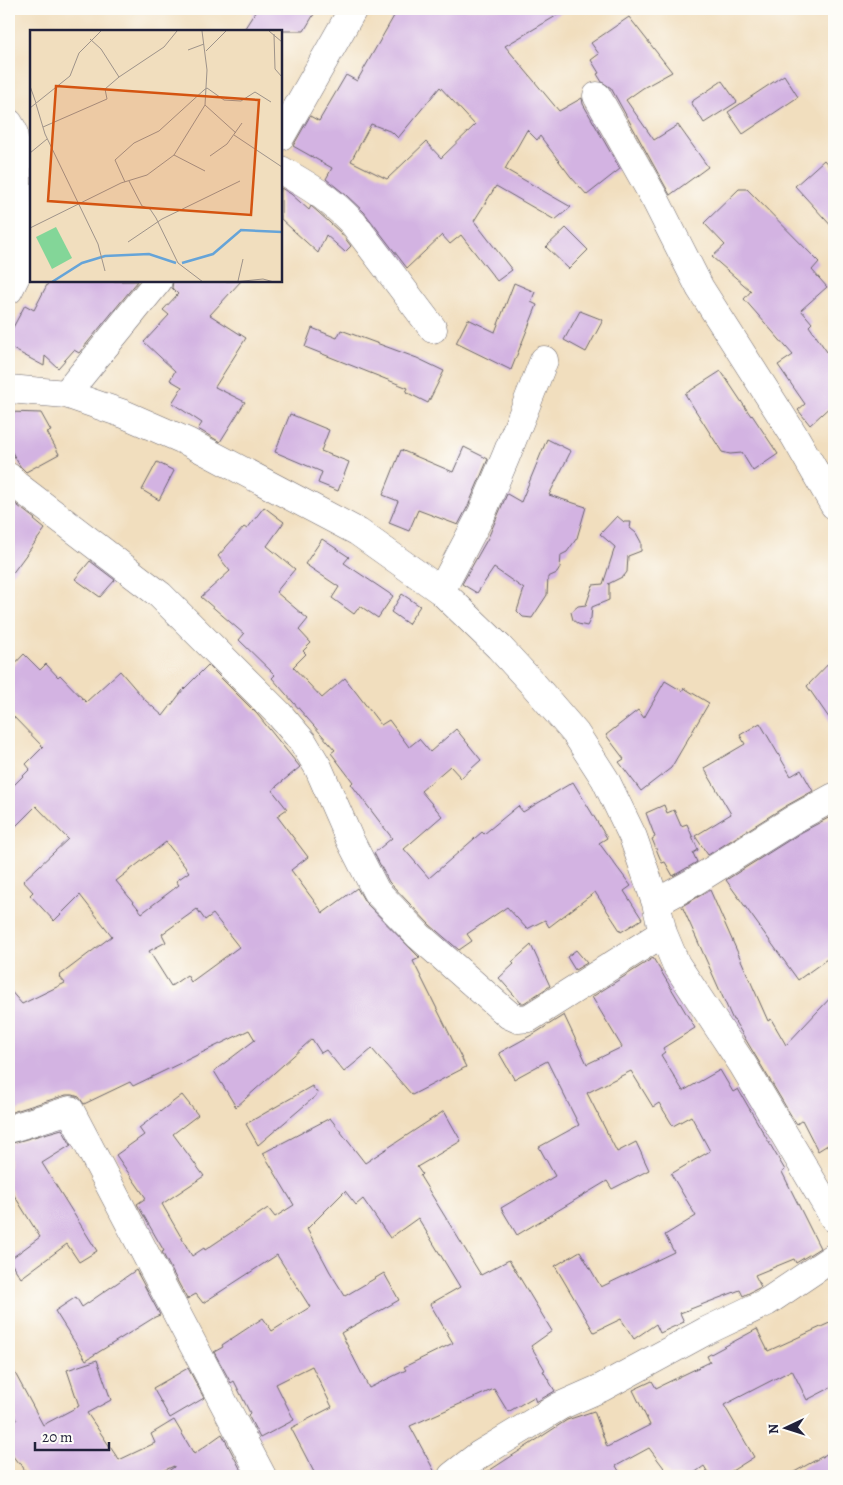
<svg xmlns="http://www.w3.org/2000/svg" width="843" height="1485" viewBox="0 0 843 1485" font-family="Alegreya,serif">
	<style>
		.building { fill: #d3b3e2; fill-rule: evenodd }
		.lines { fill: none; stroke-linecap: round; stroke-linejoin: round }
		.minor-casing { stroke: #6a6469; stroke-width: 29 }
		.minor { stroke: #fff; stroke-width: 28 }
		.inset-river { fill: none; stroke: #66a4d8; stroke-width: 2.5 }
		.inset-road { fill: none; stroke: #9e938a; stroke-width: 1 }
		.view { fill: #d45411; fill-opacity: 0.15; stroke: #d45411; stroke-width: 2.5 }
		.inset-edge { fill: none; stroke: #22223b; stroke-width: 2.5 }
	</style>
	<rect width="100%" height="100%" fill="#fdfcf7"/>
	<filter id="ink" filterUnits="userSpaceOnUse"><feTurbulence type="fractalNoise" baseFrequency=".02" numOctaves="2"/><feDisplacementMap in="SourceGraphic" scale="10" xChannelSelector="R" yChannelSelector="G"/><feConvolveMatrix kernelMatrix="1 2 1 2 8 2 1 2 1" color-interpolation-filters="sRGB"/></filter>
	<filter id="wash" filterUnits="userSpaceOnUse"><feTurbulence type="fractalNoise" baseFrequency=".0096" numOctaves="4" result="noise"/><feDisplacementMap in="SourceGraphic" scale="20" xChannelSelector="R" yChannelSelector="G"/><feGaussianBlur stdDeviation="1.12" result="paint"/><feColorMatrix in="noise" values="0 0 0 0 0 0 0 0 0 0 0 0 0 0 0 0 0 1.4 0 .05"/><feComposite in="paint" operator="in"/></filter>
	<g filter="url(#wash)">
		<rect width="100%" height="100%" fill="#f1debe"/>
		<g id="blocks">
			<path class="building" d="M257,9h60l-13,22h-61z
				M398,9h170l-63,37 54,65 23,-13 1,6 37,65 -33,26 -16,-18 -31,-41 -3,4 -10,-10 -22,39 66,38 -16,13 -59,-34 -22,35 38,49 -15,11 -36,-46 -11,9 -8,-9 -35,33 -43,-56 -18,-17 -20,-16 6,-11 -39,-22 17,-30 9,5 27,-46 11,6zM440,87l35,38 -34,33 -15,-16 -39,37 -36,-18 20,-37 21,8 6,6z
				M629,17l43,55 -29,16 -17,12 28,40 24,-15 30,42 -38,28 -59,-107 -9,-6 -5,-8 2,-1 -8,-13 8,-6 -8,-11z
				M784,75l14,22 -55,37 -15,-22z
				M722,81l15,21 -33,21 -13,-21z
				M824,160l10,12v57l-39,-43z
				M281,188l10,6 18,16 2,-4 7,6 23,21 10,13 -6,6 -19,-17 -8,18 -37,-34z
				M739,189h8l72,73 -7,8 15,17 -26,23 11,13 -3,3 25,36v41l-24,22 -12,-15 7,-6 -27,-39 15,-10 -49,-56 7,-8 -39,-34 13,-12 -21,-22z
				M566,228l22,22 -19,19 -23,-22z
				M49,281h89l-59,72 -5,-3 -16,18 -13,-12 -1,10 -35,-19v-12l16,-30 9,5z
				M173,281h68l-31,34 36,23 -31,49 30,15 -25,40 -22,-13 4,-6 -30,-20 10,-16 -12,-7 5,-9 -31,-29 25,-27 -6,-5 15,-16 -6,-6z
				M514,283l21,9 -4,10 6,3 -26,65 -55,-27 12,-24 27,13z
				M580,311l23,9 -17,32 -22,-12z
				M312,328l25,10 4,-8 76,28 27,13 -16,32 -22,-11 2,-4 -103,-41z
				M721,371l30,45 1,-1 26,39 -25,17 -11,-18 -12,1 -8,-2 -37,-58z
				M9,412l32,1 10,18 -4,1 12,22 -33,18 -6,-6 -11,-19z
				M290,414l39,16 -8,21 28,11 -11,29 -20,-8 4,-11 -47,-20z
				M547,439l24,12 -22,44 37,12 -9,31 -10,14 -6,3 -1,13 -3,5 -9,4 -1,18 -15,23 -9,-1 -6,-6 7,-22 -30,-21 -17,25 -15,-9 26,-46 19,-44 14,8z
				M464,447l24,12 -20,47 -10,19 -40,-15 -9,21 -20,-8 9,-22 -15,-6 18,-45 52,22z
				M157,462l17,9 -15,29 -17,-10z
				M9,499l26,20 -1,1 11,9 -36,49z
				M264,507l20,15 -17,24 28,23 -19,23 32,27 -9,11 12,13 -8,8 3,3 -13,13 29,31 23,-20 36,47 8,-5 20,27 10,-8 11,13 26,-23 25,31 -20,18 -11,-12 -29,25 21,25 -38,33 25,29 53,-46 2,2 34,-28 5,6 50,-30 34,56 -8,5 32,43 -7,5 18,28 -21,13 -26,-40 -46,35 -4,-7 -18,9 -20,-22 -40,27 5,7 -13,9 -29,-25 -41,-43 -15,-29 18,-15 -41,-54 2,-2 -22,-29 4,-3 -63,-72 3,-3 -36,-35 5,-6 -43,-37 29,-26 -12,-15 26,-29 3,2z
				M617,516l7,6h7l-1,6 6,5 5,9v9l-13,5 -1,16 -3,4 -16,8h1v16l-17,7 -1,11 -4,8 -9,-2 -5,-4 -2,-8 7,-6 8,-1 7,-20 10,-1 12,-37 -15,-13z
				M322,539l27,18 -5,6 49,33 -15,22 -18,-12 -6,8 -22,-16 7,-11 -34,-23z
				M90,561l25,19 -15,17 -25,-18z
				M402,594l18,12 -12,18 -17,-12z
				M24,654l16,16 6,-6 12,13 2,-2 26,27 34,-31 25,29 18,16 20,-26 25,-25 49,49 43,53 -28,23 15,19 -10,7 31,41 -17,13 32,43 34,-25 8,14 55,56 -7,3 53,106 -54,28 -40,-46 -28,23 -18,-22 -5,3 -9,-14 -76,68 -22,-36 41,-31 -6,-10 -116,56 -3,-4 -46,22 -5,-7 -6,-2h-7l-57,18v-124l13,15 43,-21 -6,-7 53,-40 -32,-41 -26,26 -24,-26 3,-3 -10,-11 45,-42 -32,-33 -27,27v-43l21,-21 -4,-5 17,-17 -34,-35v-42zM166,842l23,30 -13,9 3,4 -37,28 -26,-32zM197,909l8,11 8,-6 26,33 -48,35 -4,-7 -16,11 -22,-35 17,-9 -4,-8z
				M834,658v67l-27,-39z
				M665,681l17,10 2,-3 25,15 -38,65 -30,23 -22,-29 5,-3 -18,-24 32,-25 6,8z
				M760,723l31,53 10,-6 12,21 -27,15 -78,49 -13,-19 36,-22 -27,-46 41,-24 -5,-9z
				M664,805l3,8 7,-3 7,16 6,-2 11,26 -5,3 4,9 -24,14 -8,-14 -3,1 -10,-24 3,-2 -9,-24z
				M834,815v139l-36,26 -72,-100 76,-48z
				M710,890l58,131 3,-2 15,26 48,-51v147l-16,10 -16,-31 -5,4 -5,-7 -58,-97h-1l-51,-114z
				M531,945l19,41 -26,17h-3l-22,-25 15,-14 -2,-2z
				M576,950l11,13 -12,7 -8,-13z
				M653,958l42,70 -32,20 2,4 -4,3 22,36 37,-21 13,22 5,-3 47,81 -3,2 38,76 -24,15 -2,-4 -39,16 6,12 -18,9 -3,-6 -60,23 4,9 -24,11 -4,-9 -22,15 -13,-20 -27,13 -39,-66 25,-15 21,36 73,-35 -9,-17 31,-19 -25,-42 39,-23 -19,-35 -18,10 -14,-23 -6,4 -22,-36 -44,22 30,59 19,-10 13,28 -37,19 -5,-8 -90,54 -16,-27 54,-32 -16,-29 40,-22 -32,-64 -33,18 -15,-26 38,-21 27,-17 23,49 35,-17 -30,-50z
				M312,1086l6,8 -60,51 -12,-21z
				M182,1095l16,20 -25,19 31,42 -42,28 30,52 12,-8 1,2 63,-42 7,9 19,-12 -31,-52 67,-35 35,45 79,-52 17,30 -44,26 5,7 -2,2 61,99 28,-15 43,71 -21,15 14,24 -2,1 12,20 -19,11 -2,-5 -26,15 -14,-23 -84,37 27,50h-121l-25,-48 41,-21 -20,-41 -36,18 18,36 -34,18 -12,-23 2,-2 -16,-32 -3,2 -17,-31 9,-5 -1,-2 41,-27 9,13 38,-24 -33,-52 -74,48 -7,-9 -9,5 -25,-47 2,-1 -27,-47 9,-6 -30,-43 28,-20 -5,-7zM345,1191l11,14 7,-6 27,39 28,-20 42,69 -30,17 23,39 -49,24 2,3 -37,18 -28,-55 58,-33 -15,-27 -39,23 -15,-24 -23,-43z
				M62,1129l9,16 -29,18 55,88 -18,11 -12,-18 -46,34 -12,-18 31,-23 -31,-50v-43z
				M136,1270l24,45 -5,2 -69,43 -31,-49 21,-14 6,10z
				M834,1321v65l-27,14 -15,-30 -68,35 30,52 -30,19h-14l-6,-10 -14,10h-20l-21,-28 -33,18 6,10h-141l86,-56 27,-9 13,36 43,-22 -17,-35 19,-9 4,7 54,-26 -3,-6 50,-27 11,22z
				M97,1360l14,40 -24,13 32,47 36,-17 -4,-9 23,-14 20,34 28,-20 22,42h-82l12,-9v-1l-22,10h-124l-8,-14 -2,1 -9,-12v-25l8,-6 -8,-14v-44l34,63 36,-19 -12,-36z
				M188,1368l16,30 -34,20 -17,-30z
				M834,1450v26h-47z"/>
		</g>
	</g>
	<g filter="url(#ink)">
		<use href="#blocks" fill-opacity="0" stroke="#6a6469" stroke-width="1"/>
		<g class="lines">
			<g class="minor-casing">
				<path id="minor" d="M597,96l59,105 44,87 95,149 39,68
					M9,123l4,7 4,31 2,96 -3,19 -7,14
					M281,136l72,-127
					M281,170c30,17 48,28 72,53l80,106
					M9,389l57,5 58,20 64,28 170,90 83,59 58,56 34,37 43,50 29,45 28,58 23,66 7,30 13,31 67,101 91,153
					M66,394l92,-113
					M9,477l6,7 145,111 119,119 24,28 15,25 31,71 27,53 43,45 90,79 9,4 11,-1 134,-85
					M441,591l41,-78 24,-57 38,-96
					M656,903l36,-20 102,-64 40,-22
					M9,1129l61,-19 192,366
					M452,1476l27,-21 81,-49 41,-18 105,-57 61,-29 67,-45"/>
			</g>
			<use href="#minor" class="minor"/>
		</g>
	</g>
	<g transform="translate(30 30)">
		<rect width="252" height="252" fill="#f1debe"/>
		<path d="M26,197l16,31 -20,11 -16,-32z" fill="#83d698"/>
		<path class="inset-river" d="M152,233l31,-9 28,-24 41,2M22,252l30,-19 23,-7 44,-2 27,9"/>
		<path class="inset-road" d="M239,1l13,11M244,4l1,35 7,8M158,20l16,-6M176,21l20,-20M89,47l45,-30 13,-16M0,56l6,17M6,74l9,30 53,110 7,27M175,75l31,28M0,78l40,-32 9,-23 22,-22M13,97l64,-28 -2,-10 14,-12 -18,-28 -11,-10M204,105l48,32M0,123l17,-14M144,125l31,16M180,126l17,-12 15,-21M99,151l13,25 8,3 6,9 22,45 25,19M95,152l-10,-22 19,-17 25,-12 45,-41 3,-2 17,12 17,1 14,-9 16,10M0,198l91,-45 26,-8 27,-20 31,-50 2,-35 -5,-39M98,212l34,-23 78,-38M208,251l5,-22M204,252l29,-3 11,3"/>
		<path class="view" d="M26,56l203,14 -8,115 -203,-14z"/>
		<rect width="252" height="252" class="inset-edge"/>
	</g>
	<rect width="843" height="1485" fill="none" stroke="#fdfcf7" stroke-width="30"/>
	<g transform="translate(786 1428) rotate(266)" stroke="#fdfcf7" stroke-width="4" paint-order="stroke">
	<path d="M0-4L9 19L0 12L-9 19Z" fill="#22223b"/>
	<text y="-8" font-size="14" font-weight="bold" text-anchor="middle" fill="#22223b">N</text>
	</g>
	<path d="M35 1442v8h74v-8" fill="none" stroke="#22223b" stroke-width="2.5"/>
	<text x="42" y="1442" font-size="15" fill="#22223b" stroke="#fdfcf7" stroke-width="4" paint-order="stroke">20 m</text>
</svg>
